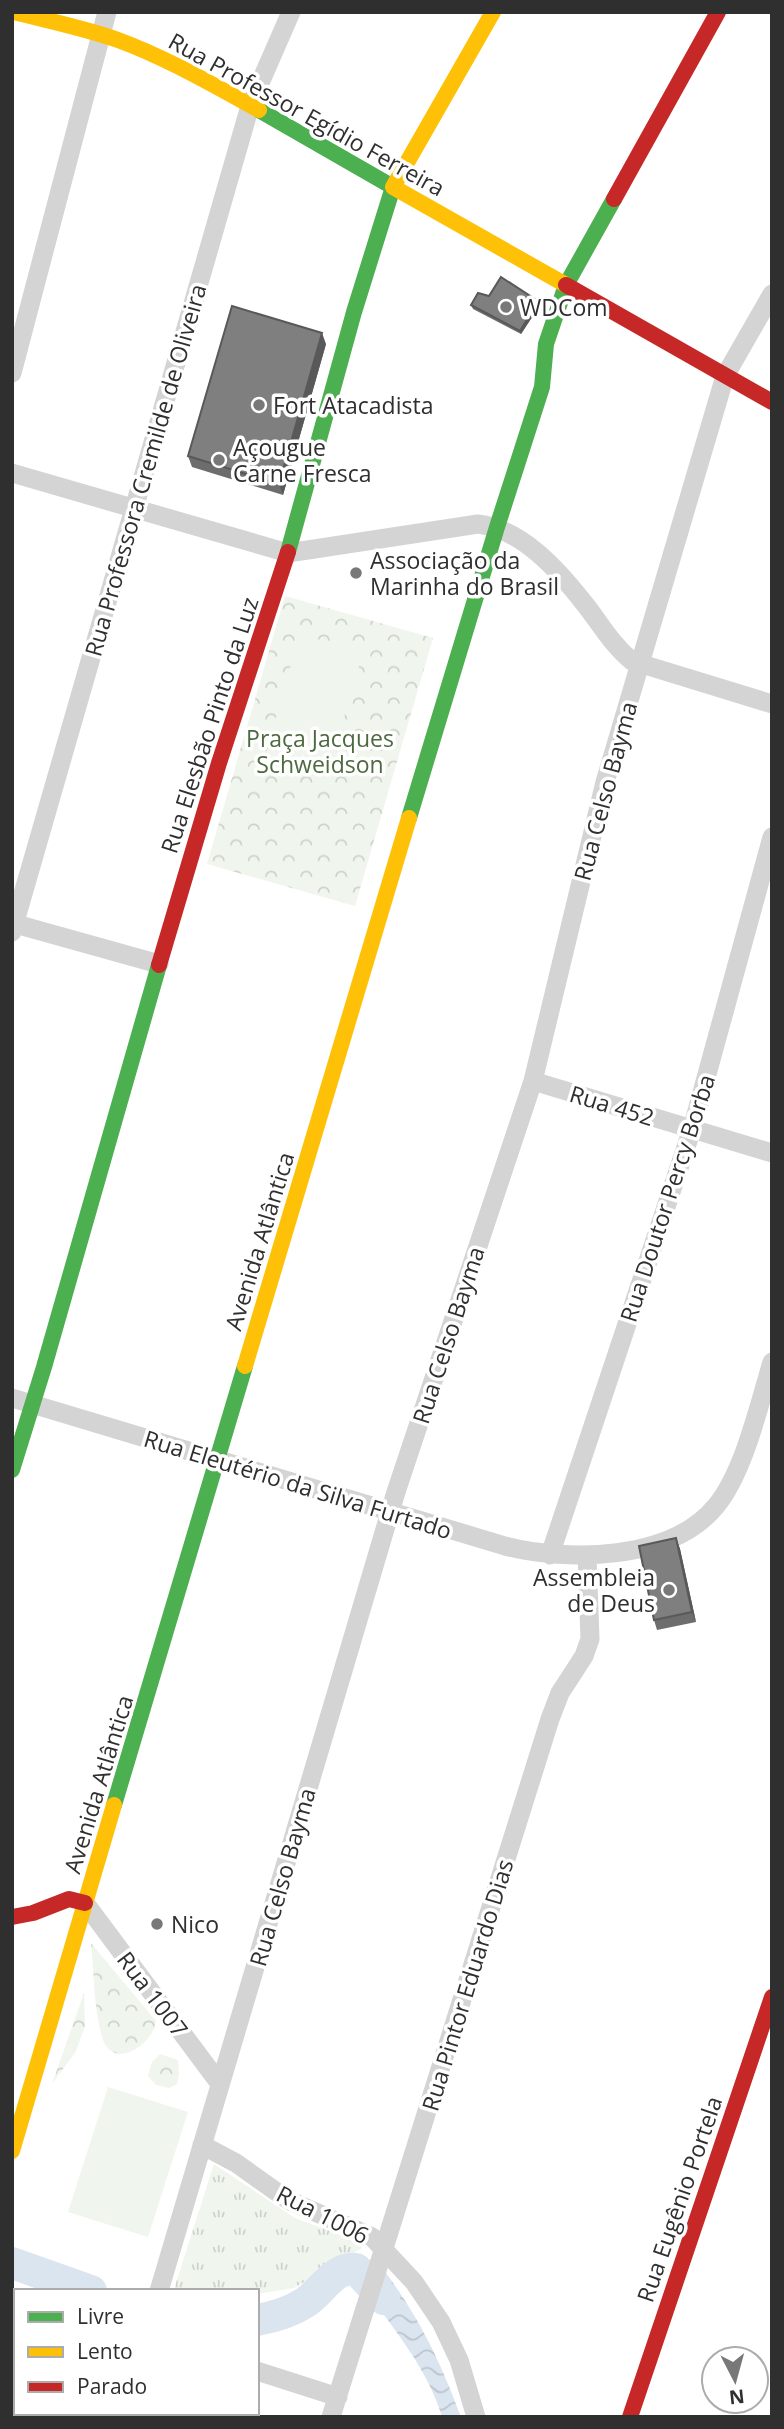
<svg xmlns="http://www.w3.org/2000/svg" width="784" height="2429" viewBox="0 0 784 2429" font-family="'Open Sans',sans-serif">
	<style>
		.grass { fill: url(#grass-tufts) }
		.park { fill: url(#park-crowns) }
		.garden { fill: #f0f5ed }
		.water { fill: url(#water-waves) }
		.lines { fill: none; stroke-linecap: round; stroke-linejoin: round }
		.river { stroke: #dbe5f0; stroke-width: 32 }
		.street { stroke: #d4d4d4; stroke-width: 19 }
		.fast { stroke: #4caf50; stroke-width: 16 }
		.slow { stroke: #ffc107; stroke-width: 16 }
		.jam { stroke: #c62828; stroke-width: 16 }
		.wall { fill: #6d6d6d }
		.shaded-wall { fill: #595959 }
		.building { fill: #7f7f7f; stroke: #595959; stroke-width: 2 }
		.poi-dot { fill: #787878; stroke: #fff; stroke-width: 2.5 }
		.labels { text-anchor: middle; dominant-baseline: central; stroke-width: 7; stroke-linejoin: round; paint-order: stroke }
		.street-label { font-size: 23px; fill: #2f2f2f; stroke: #fff }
		.poi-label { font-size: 23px; fill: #2f2f2f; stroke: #fff; text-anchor: start }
		.park-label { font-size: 23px; fill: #4c693f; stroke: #fff }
	</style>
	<defs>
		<pattern id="grass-tufts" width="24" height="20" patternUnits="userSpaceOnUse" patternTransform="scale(1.75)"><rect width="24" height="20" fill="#f0f5ed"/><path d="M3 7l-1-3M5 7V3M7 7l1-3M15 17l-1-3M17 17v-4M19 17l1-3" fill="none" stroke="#ced2cc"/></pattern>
		<pattern id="park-crowns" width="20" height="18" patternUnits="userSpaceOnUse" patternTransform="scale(1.75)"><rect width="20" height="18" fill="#f0f5ed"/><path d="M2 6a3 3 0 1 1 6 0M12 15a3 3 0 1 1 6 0" fill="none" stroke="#ced2cc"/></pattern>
		<pattern id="water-waves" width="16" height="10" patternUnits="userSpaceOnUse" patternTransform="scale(1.75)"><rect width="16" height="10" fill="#dbe5f0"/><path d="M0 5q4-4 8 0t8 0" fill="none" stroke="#bcc5ce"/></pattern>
	</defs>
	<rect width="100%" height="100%" fill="#fff"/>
	<path class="grass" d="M214,2164l81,54 53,20 14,10 -68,40 -37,6v-3l-83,-2z"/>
	<path class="park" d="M285,596l148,42 -78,268 -148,-42z
		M91,1943l65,78c-2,22 -41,50 -53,19 -9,-26 -9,-69 -12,-97z
		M84,1993l1,33 -9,25 -24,33z
		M160,2054l18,6 1,14 -2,10 -8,4 -13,-3 -8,-9 4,-14z"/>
	<path class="garden" d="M300,634l63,18 -30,103 -63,-18z
		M108,2087l80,25 -40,125 -80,-25z"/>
	<path class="water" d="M372,2259l8,6c38,50 59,93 81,152h-19c-16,-54 -54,-93 -84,-139l-2,-9 9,-8z"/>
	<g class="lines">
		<path class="river" d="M12,2263l79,28
			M257,2320c17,-3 34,-8 49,-18 16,-11 29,-36 50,-33l28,30"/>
		<path class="street" d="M12,373l95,-361
			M12,473l276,80 190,-29c44,5 80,46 106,79 16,20 28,42 48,58l140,43
			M12,923l147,41
			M12,932l238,-826 41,-94
			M533,1081l239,72
			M12,1398l493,148c63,16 166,15 211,-40 28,-34 43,-101 56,-144
			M550,1555l142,-426 80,-292
			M85,1903l135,181
			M202,2145l34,18 52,37 84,37 42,45 27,40 18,38 17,57
			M159,2291l237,-799 137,-411 72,-299 120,-406 47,-82
			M12,2314l4,-1
			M257,2371l81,26
			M122,2417l1,-4
			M331,2417l219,-698 10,-26 24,-37 6,-17 -3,-84"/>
		<path class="fast" d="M259,110l134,77 -39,125 -66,240
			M409,818l88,-291 45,-140 4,-43 20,-59 48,-86
			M12,1470l32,-103 115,-402
			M114,1805l131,-439"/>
		<path class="slow" d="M14,12c35,9 70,16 104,28 49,18 95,45 141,70
			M493,12l-100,175 173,98
			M245,1366l164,-548
			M12,2151l102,-346"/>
		<path class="jam" d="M614,199l104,-187
			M566,285l206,117
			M159,965l60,-202 69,-211
			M12,1917l21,-4 36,-14 16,4
			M630,2417l142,-420"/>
	</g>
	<path class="wall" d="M489,296l51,9 -19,29 -48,-25 -2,-4z
		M326,344l-43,151 -91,-28 -4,-11z
		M676,1538l4,11 16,73 -39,8 -3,-10z"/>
	<path class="shaded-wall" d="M538,301l2,4 -19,29 -1,-3z
		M322,333l4,11 -43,151 -4,-11z
		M676,1538l4,11 16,73 -4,-10z"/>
	<path class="building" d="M501,277l37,24 -18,30 -49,-26 7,-12 11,3z
		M232,306l90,27 -43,151 -91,-28z
		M676,1538l16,74 -38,8 -15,-74z"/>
	<g class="poi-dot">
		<circle cx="506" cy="307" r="7"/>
		<circle cx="259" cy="405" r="7"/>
		<circle cx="219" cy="460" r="7"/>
		<circle cx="356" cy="573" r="7"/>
		<circle cx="669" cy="1590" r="7"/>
		<circle cx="157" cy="1924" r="7"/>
	</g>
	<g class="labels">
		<g class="street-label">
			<text transform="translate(307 114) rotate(29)">Rua Professor Egídio Ferreira</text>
			<text transform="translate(145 470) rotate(-74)">Rua Professora Cremilde de Oliveira</text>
			<text transform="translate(209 725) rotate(-72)">Rua Elesbão Pinto da Luz</text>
			<text transform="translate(605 791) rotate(-75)">Rua Celso Bayma</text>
			<text transform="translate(612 1105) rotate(17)">Rua 452</text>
			<text transform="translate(667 1198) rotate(-72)">Rua Doutor Percy Borba</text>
			<text transform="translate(259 1241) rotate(-73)">Avenida Atlântica</text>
			<text transform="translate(448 1335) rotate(-72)">Rua Celso Bayma</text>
			<text transform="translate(298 1484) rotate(17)">Rua Eleutério da Silva Furtado</text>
			<text transform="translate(98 1784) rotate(-73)">Avenida Atlântica</text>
			<text transform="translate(282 1877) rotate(-74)">Rua Celso Bayma</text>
			<text transform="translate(467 1985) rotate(-73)">Rua Pintor Eduardo Dias</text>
			<text transform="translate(153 1994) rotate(53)">Rua 1007</text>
			<text transform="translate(679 2199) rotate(-71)">Rua Eugênio Portela</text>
			<text transform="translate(323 2214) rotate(27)">Rua 1006</text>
		</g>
		<g class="poi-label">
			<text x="520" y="307">WDCom</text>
			<text x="273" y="405">Fort Atacadista</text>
			<text x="233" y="447">Açougue<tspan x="233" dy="26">Carne Fresca</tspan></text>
			<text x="370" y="560">Associação da<tspan x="370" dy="26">Marinha do Brasil</tspan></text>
			<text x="655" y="1577" text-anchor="end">Assembleia<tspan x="655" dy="26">de Deus</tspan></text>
			<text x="171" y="1924">Nico</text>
		</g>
		<g class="park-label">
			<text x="320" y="738">Praça Jacques<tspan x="320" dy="26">Schweidson</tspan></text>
		</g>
	</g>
	<rect width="784" height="2429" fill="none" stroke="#2f2f2f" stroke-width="28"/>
	<rect x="14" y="2289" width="245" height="126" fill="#ffffff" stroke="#acacac" stroke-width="2"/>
	<rect x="28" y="2312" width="35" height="10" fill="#4caf50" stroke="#acacac" stroke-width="2"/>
	<text x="77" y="2324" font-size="21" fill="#2f2f2f">Livre</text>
	<rect x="28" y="2347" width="35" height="10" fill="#ffc107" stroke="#acacac" stroke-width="2"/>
	<text x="77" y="2359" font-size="21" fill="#2f2f2f">Lento</text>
	<rect x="28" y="2382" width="35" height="10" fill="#c62828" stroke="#acacac" stroke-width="2"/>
	<text x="77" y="2394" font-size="21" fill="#2f2f2f">Parado</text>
	<g transform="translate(735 2380) rotate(174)"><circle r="33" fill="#ffffff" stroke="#acacac" stroke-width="2"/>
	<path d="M0-5L12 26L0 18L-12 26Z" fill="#787878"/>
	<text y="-10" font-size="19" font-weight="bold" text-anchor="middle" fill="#2f2f2f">N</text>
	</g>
</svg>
